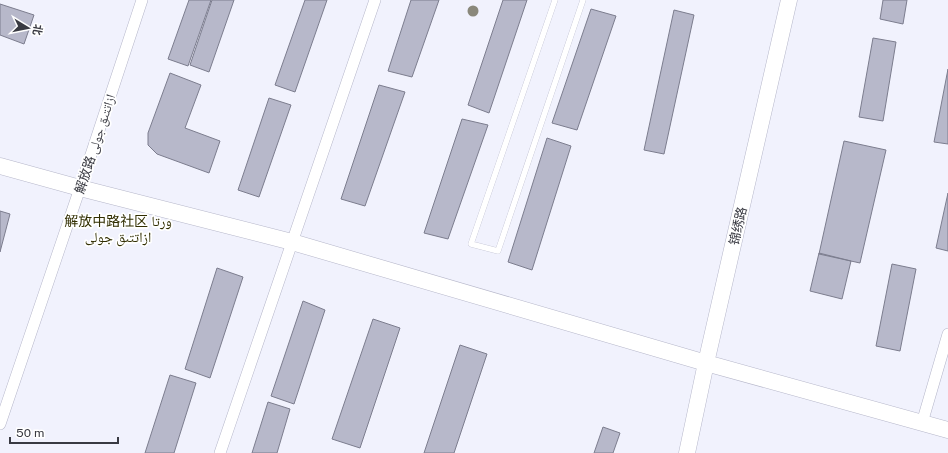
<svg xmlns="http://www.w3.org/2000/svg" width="948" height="453" viewBox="0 0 948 453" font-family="'Public Sans','Noto Naskh Arabic','Noto Sans SC',sans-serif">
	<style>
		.building { fill: #b7b8ca; stroke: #7c7d8e }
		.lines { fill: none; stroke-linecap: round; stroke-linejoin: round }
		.lane-casing { stroke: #b6b7ca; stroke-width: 6 }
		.street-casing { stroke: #b6b7ca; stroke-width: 12 }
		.secondary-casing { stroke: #b6b7ca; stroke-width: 17 }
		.lane { stroke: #fff; stroke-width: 5.5 }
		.street { stroke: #fff; stroke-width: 11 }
		.secondary { stroke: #fff; stroke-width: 16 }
		.tree { fill: #8a887b }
		.labels { text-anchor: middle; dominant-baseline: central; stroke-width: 3.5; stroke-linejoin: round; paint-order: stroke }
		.street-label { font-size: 13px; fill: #393a42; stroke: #fff }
		.neighbourhood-label { font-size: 14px; fill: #312e02; stroke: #fff }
	</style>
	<rect width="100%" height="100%" fill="#f1f2fd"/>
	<path class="building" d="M189,0h22l-23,66 -20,-7z
		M212,0h22l-25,72 -19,-7z
		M305,0h22l-32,92 -20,-7z
		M411,0h28l-27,77 -24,-6z
		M503,0h24l-38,113 -21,-8z
		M883,0h24l-4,24 -23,-5z
		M0,4l34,11 -10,29 -24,-9z
		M591,9l25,7 -39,114 -25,-7z
		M674,10l20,5 -30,139 -20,-4z
		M873,38l23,4 -13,79 -24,-4z
		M948,69v75l-14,-2z
		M170,73l31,12 -16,43 35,13 -11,32 -52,-19 -9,-9v-12z
		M379,85l26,7 -40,114 -24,-7z
		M269,98l22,7 -32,92 -21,-7z
		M462,119l26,6 -40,114 -24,-6z
		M547,138l24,8 -39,124 -24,-8z
		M844,141l42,9 -26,113 -41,-9z
		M948,193v58l-12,-3z
		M0,211l10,3 -10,38z
		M819,253l32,8 -9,38 -32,-8z
		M892,264l24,5 -16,82 -24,-5z
		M217,268l26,9 -33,101 -25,-9z
		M303,301l22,9 -31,94 -23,-8z
		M373,319l27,9 -40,120 -28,-9z
		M460,345l27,9 -33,99h-30z
		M170,375l26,8 -22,70h-29z
		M268,402l22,7 -13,44h-25z
		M603,427l17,6 -7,20h-19z"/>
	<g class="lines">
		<g class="lane-casing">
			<path id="lane" d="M555,0l-84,244 27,7 85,-251"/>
		</g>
		<g class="street-casing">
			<path id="street" d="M922,423l26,-89
				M0,424l80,-236 62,-188
				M220,453l155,-453"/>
		</g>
		<g class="secondary-casing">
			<path id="secondary" d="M0,166l80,22 212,54 414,121 242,67
				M687,453l19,-90 83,-363"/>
		</g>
		<use href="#lane" class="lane"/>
		<use href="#street" class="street"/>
		<use href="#secondary" class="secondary"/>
	</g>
	<circle class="tree" cx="473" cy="11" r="5.5"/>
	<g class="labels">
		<g class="street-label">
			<text transform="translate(95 144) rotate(-72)">解放路 ازاتتىق جولى</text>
			<text transform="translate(738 226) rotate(-77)">锦绣路</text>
		</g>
		<g class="neighbourhood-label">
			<text x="118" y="221">解放中路社区 ورتا<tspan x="118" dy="16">ازاتتىق جولى</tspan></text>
		</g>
	</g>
	<g transform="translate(28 28) rotate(100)" stroke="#ffffff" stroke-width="3" paint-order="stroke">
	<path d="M0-3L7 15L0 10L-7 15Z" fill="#393a42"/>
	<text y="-6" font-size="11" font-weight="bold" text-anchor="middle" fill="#393a42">北</text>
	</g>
	<path d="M10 437v6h108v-6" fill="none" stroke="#393a42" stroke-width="2"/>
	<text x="16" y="437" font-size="12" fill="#393a42" stroke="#ffffff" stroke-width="3" paint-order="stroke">50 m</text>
</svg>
